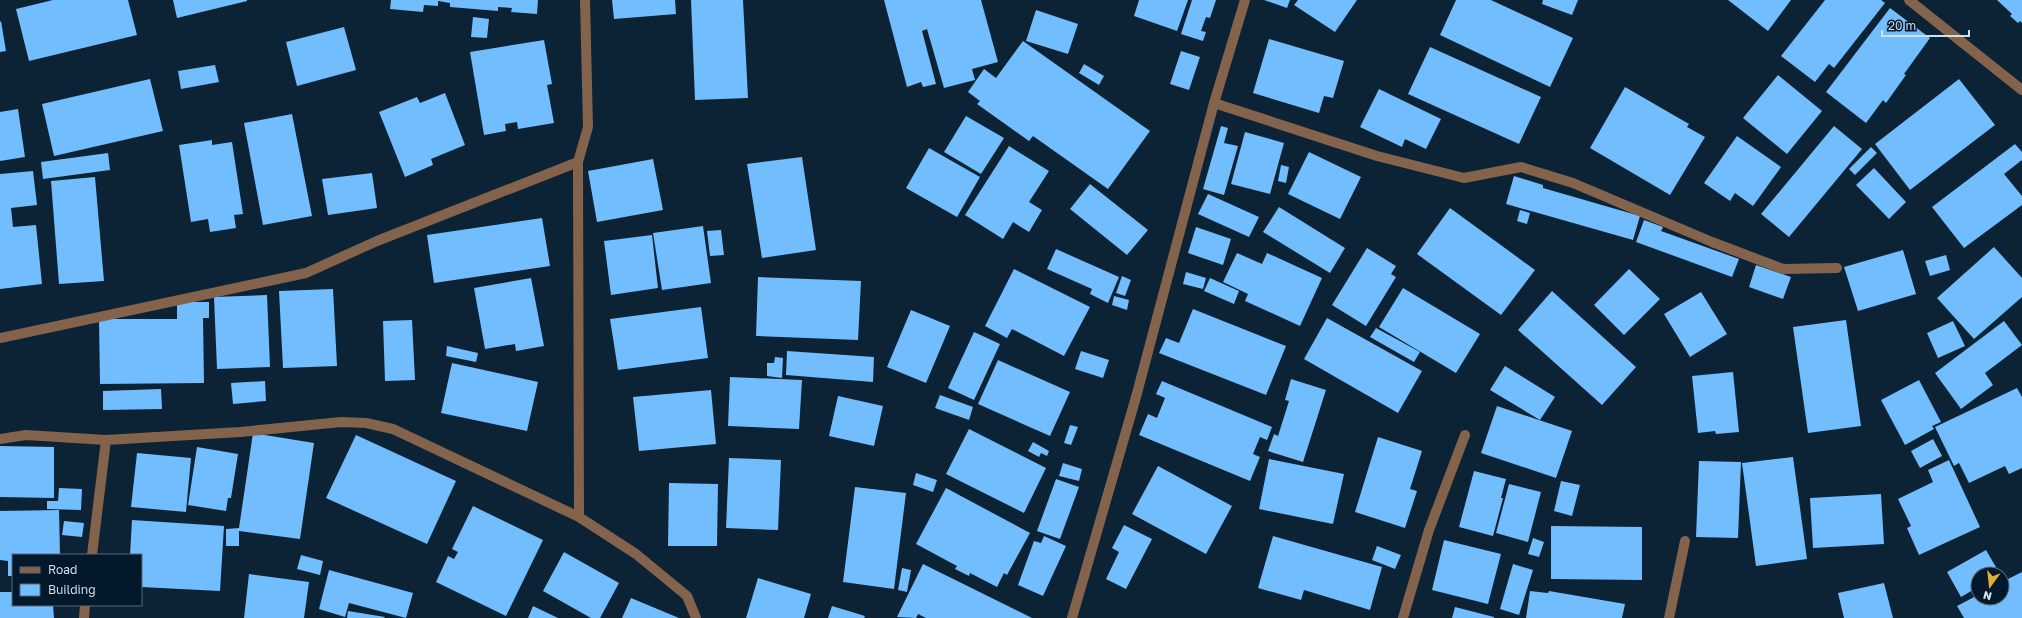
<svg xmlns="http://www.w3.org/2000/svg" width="2022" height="618" viewBox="0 0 2022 618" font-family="'Golos Text',sans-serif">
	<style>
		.building { fill: #72bdfd }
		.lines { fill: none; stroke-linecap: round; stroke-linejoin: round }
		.minor { stroke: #84634d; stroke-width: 10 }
	</style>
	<rect width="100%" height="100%" fill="#0c2235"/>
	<path class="building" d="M53,0h75l9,35 -108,26 -13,-52z
		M173,0h74v1l-70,17z
		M391,0h147l-1,14 -26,-2 1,-4 -14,-1v4l-48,-4v-4l-12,-2v5l-14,-1 -1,7 -33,-3z
		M612,0h63l1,14 -62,5z
		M691,0h52l5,98 -53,2z
		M884,0h97l17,62 -26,7 3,11 -31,8 -17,-59 -5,2 14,53 -13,3 -2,-5 -14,5z
		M1139,0h49l-11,31 -43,-15z
		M1192,0h24l-6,18 -4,-1 -5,14 5,1 -3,9 -22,-7z
		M1264,0h26l-3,8z
		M1298,0h59l-22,32 -41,-27z
		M1456,0h35l82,38 -23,49 -110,-52z
		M1543,0h35l-6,15 -30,-11z
		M1728,0h63l-23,31z
		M1825,0h56l4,3 -51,65 -5,-4 -14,18 -34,-26z
		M1997,0h25v23l-2,-2 -2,2 -8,-7 2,-2z
		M1890,8l40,30 -26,36 2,1 -20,28 -3,-3 -17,23 -40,-31z
		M1036,10l42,14 -10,30 -42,-13z
		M473,17l16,2 -2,19 -16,-1z
		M1,21l5,30 -6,1v-30z
		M344,27l12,43 -59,16 -11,-44z
		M1269,39l75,22 -11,37 -9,-2 -5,17 -66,-20z
		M544,40l8,44 -5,1 7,38 -36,6 -1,-7 -12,2 1,7 -22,4 -14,-83z
		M1023,41l127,90 -42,58 -75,-53 -4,5 -52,-37 3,-3 -12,-9 16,-23 12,9z
		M1430,47l111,50 -22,47 -111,-50z
		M1181,51l19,6 -11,33 -19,-6z
		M1084,64l20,12 -5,9 -20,-12z
		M215,65l4,17 -38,7 -3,-18z
		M1778,75l44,36 -35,43 -44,-36z
		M150,79l13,52 -109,25 -12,-52z
		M1959,79l36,46 -85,65 -35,-46z
		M1625,87l64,37 -2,3 18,10 -35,58 -80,-47z
		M1379,89l62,30 -15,30 -21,-10 -3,8 -42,-20z
		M445,93l20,52 -34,14 2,6 -28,12 -26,-65 38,-15 3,6z
		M18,109l7,48 -25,4v-49z
		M292,114l20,102 -49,9 -19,-102z
		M966,116l38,22 -23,36 -37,-22z
		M1221,126l7,2 -4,15 14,3 -14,49 -21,-6z
		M1834,126l28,23 -73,88 -28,-23z
		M1245,132l39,11 -14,51 -39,-10z
		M1737,136l44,31 -28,39 -18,-13 -5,8 -26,-18z
		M212,140v5l20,-3 11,72 -9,1 2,13 -26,4 -2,-13 -17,3 -12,-77z
		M2015,144l7,8v8l-18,14 18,22v9l-58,43 -32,-41z
		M1009,146l40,25 -20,31 13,8 -13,22 -16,-10 -10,17 -38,-24z
		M1871,147l6,6 -22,22 -6,-6z
		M929,148l51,29 -23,40 -51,-29z
		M1309,152l52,25 -21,42 -52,-25z
		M108,153l2,17 -67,9 -2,-17z
		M802,157l14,93 -54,8 -15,-94z
		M653,159l10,51 -66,12 -9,-51z
		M1281,165l8,2 -3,16 -8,-2z
		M1874,168l32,34 -17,17 -33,-34z
		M33,171l4,34 -26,3 2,19 23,-2 6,59 -42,5v-115z
		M372,173l5,35 -49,7 -6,-36z
		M1514,176l29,9v3l97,28 -7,24 -127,-36z
		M95,177l9,104 -45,3 -8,-103z
		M1090,184l58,46 -21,25 -57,-46z
		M1208,194l51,23 -10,20 -51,-23z
		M1279,207l66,41 -15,25 -67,-41z
		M1450,208l85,62 -34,45 -84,-61z
		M1520,210l10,3 -3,11 -10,-3z
		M542,218l8,48 -116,17 -7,-48z
		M1644,220l19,7 -2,4 78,28 -7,18 -96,-35z
		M703,226l8,57 -49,7 -9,-57z
		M1196,227l35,12 -8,26 -35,-12z
		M721,230l3,25 -14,1 -3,-25z
		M652,235l6,53 -47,7 -7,-54z
		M1994,247l28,31v19l-48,42 -37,-41z
		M1367,248l29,18 -5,8 5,3 -30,49 -34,-21z
		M1056,249l63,28 -11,26 -18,-9 2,-5 -45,-20z
		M1903,250l13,44 -58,17 -14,-44z
		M1237,253l25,11 5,-11 55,25 -22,48 -55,-25 3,-7 -25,-12z
		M1946,255l4,15 -20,6 -5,-15z
		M1756,265l35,12 -8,22 -34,-12z
		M1014,269l76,38 -26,49 -52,-27 -5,9 -22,-12z
		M1629,269l31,30 -36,36 -30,-30z
		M1186,272l20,6 -3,11 -20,-5z
		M1122,276l9,4 -6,16 -9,-3z
		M758,277l103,4 -3,59 -102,-4z
		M531,278l13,68 -28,5 -1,-7 -30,5 -11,-61z
		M1210,278l29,13 -5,13 -30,-13z
		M1403,288l77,46 -24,39 -77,-46z
		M333,289l4,77 -54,2 -4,-77z
		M1552,291l84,76 -34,38 -84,-75z
		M1701,292l26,42 -37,23 -26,-43z
		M267,295l3,72 -53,2 -3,-72z
		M1114,296l15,4 -2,10 -15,-5z
		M177,302h32v16h-6l1,65 -104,1 -1,-65h78z
		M701,307l7,51 -90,12 -8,-51z
		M1193,309l93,37 -20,49 -107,-42 7,-15 13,5z
		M911,310l39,16 -24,57 -39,-16z
		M1327,318l95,53 -24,42 -94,-54z
		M412,320l3,60 -30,1 -2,-60z
		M1846,320l15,106 -53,7 -15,-106z
		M1953,321l12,25 -27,12 -11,-25z
		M2004,321l18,24 -37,28 8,12 -32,24 -26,-36z
		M1376,328l44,24 -6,10 -44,-25z
		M974,332l26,12 -26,56 -26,-12z
		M447,346l31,7 -2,9 -30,-6z
		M787,351l87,6 -1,25 -87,-7z
		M1081,351l28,9 -6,18 -28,-9z
		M775,357l8,1 -1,20 -15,-2v-13h7z
		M998,360l72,32 -20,44 -72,-32z
		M452,363l86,19 -11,49 -86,-18z
		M1505,366l50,31 -15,23 -50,-30z
		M1733,372l6,60 -23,2 -1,-3 -17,2 -6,-57z
		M730,377l72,3 -3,49 -71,-3z
		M1291,379l35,11 -23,72 -35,-11 6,-17 4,2 11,-35 -4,-1z
		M1919,380l22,42 -9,4 2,3 -29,16 -24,-45z
		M265,381l1,20 -33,3 -2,-21z
		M1162,381l110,46 -5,13 -7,-3 -7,17 7,3 -10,24 -111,-46 9,-21 9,4 8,-20 -9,-4z
		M2017,388l5,9v71l-13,6 -4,-8 -36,17 -10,-20 -5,3 -19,-39z
		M161,389l1,20 -59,1v-19z
		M711,390l5,54 -77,7 -6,-54z
		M940,395l33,12 -4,13 -34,-12z
		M838,396l45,10 -9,40 -45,-10z
		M1497,406l75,25 -16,47 -75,-25z
		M1070,425l8,2 -7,18 -7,-2z
		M969,429l77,39 -22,45 -78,-39z
		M253,433l61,10 -14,96 -61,-8v15h-13v-17l13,-1z
		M356,435l100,46 -29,63 -101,-46z
		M1378,437l44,14 -12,38 7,2 -12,37 -50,-16z
		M1933,439l9,17 -22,12 -9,-17z
		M1033,442l16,9 -2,5 -6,-3 -2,4 -11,-6z
		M0,446l54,1v51l-54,-1z
		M197,447l41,7 -7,44h-3l-2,13 -38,-6z
		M137,453l54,5 -5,54 -55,-5z
		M1793,457l14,102 -51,7 -14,-103z
		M729,458l52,2 -3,70 -52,-2z
		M1269,459l75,15 -11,50 -74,-15z
		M1949,460l31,67 -61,28 -12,-27 4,-2 -13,-27 35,-17 -5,-12z
		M1699,461l42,1 -3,76 -42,-1z
		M1063,463l19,6 -3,12 -20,-5z
		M1158,466l74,40 -26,48 -74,-40z
		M1474,471l32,8 -5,19h2l-10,38 -34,-9z
		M916,473l21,7 -4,12 -20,-7z
		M1056,479l23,8 -19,52 -23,-8z
		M1561,481l19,4 -8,31 -18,-5z
		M669,483l49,1 -1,62h-49z
		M1509,484l32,8 -13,50 -32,-9z
		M855,487l51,6 -12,96 -51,-7z
		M59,488l23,1 -1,21 -34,-1v-8h11z
		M946,488l84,45 -23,42 -3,-2 -7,14 -27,-14 -1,3 -14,-7 2,-3 -41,-22z
		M1881,494l3,50 -71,4 -3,-50z
		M473,506l70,34 -37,76 -70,-34 12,-26 6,3 4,-7 -6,-3z
		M59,510l1,45h-47v21h-5v-15l-8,-1v-49z
		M132,520l92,6 -4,65 -79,-4v-32h-11z
		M64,521l20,2 -2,14 -20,-2z
		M1124,525l28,14 -26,50 -20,-10 13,-27 -7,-4z
		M1551,526l91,1v53l-91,-1z
		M1044,536l22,10 -23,50 -25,-11 16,-44 7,2z
		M1273,536l109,31 -12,43 -66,-20 -3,10 -43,-12z
		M1533,538l11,4 -5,15 -11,-3z
		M1444,540l57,14 -13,50 -56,-14z
		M1377,546l24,9 -6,14 -23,-9z
		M1986,550l14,24h-22v13l-17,10 -14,-25z
		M564,552l55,31 -19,35h-9l-48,-27z
		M301,555l22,6 -3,14 -23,-6z
		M923,564l109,54h-106l-8,-4 -2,4 -19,-1z
		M1513,564l20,6 -14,45 -19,-6z
		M902,568l9,2 -4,22 -9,-2z
		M329,570l84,23 -7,25 -57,-15 -4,14 -26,-8z
		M2022,572v46h-58l-7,-12 21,-11v3h24v-16z
		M249,574l60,8 -5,36h-60z
		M758,578l53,16 -7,24h-58z
		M1884,583l9,35h-49l-6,-25z
		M1530,591l18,2 1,-2 76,13 -3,14h-96z
		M0,592h13v13h40l1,13h-54z
		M631,598l48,20h-57z
		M533,606l25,12h-30z
		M832,606l33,10 -1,2h-36z
		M1455,607l39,10v1h-42z
		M348,611l37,6 -1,1h-37z"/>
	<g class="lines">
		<path class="minor" d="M1909,0l113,90
			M1214,103l163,53 87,22 57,-11 52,16 139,59 71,27 54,-1
			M0,338l306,-65 71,-32 201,-79
			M0,439l26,-4 80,5 134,-8 101,-10 25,1 27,6 186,88 57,37 51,42 9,22
			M579,517l-1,-355 10,-35 -3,-127
			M92,555l14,-115
			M84,618l1,-13
			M1072,618l64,-221 78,-294 31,-103
			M1403,618l26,-88 36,-95
			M1669,618l16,-77"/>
	</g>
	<rect x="12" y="554" width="130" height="52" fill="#03192b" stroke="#566878"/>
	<rect x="20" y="567" width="20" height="6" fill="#84634d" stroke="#566878"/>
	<text x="48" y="574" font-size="12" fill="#d2dfec">Road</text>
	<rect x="20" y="584" width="20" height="12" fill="#72bdfd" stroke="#566878"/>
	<text x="48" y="594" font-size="12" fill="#d2dfec">Building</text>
	<g transform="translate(1990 586) rotate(195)"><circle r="19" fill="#03192b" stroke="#566878"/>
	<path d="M0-3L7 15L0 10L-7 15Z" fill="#deb133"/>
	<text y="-6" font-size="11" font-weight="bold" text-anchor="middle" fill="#d2dfec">N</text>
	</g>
	<path d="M1882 30v6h87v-6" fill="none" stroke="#d2dfec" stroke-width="2"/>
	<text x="1888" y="30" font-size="12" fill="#d2dfec" stroke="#03192b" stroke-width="3" paint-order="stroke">20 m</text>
</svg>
